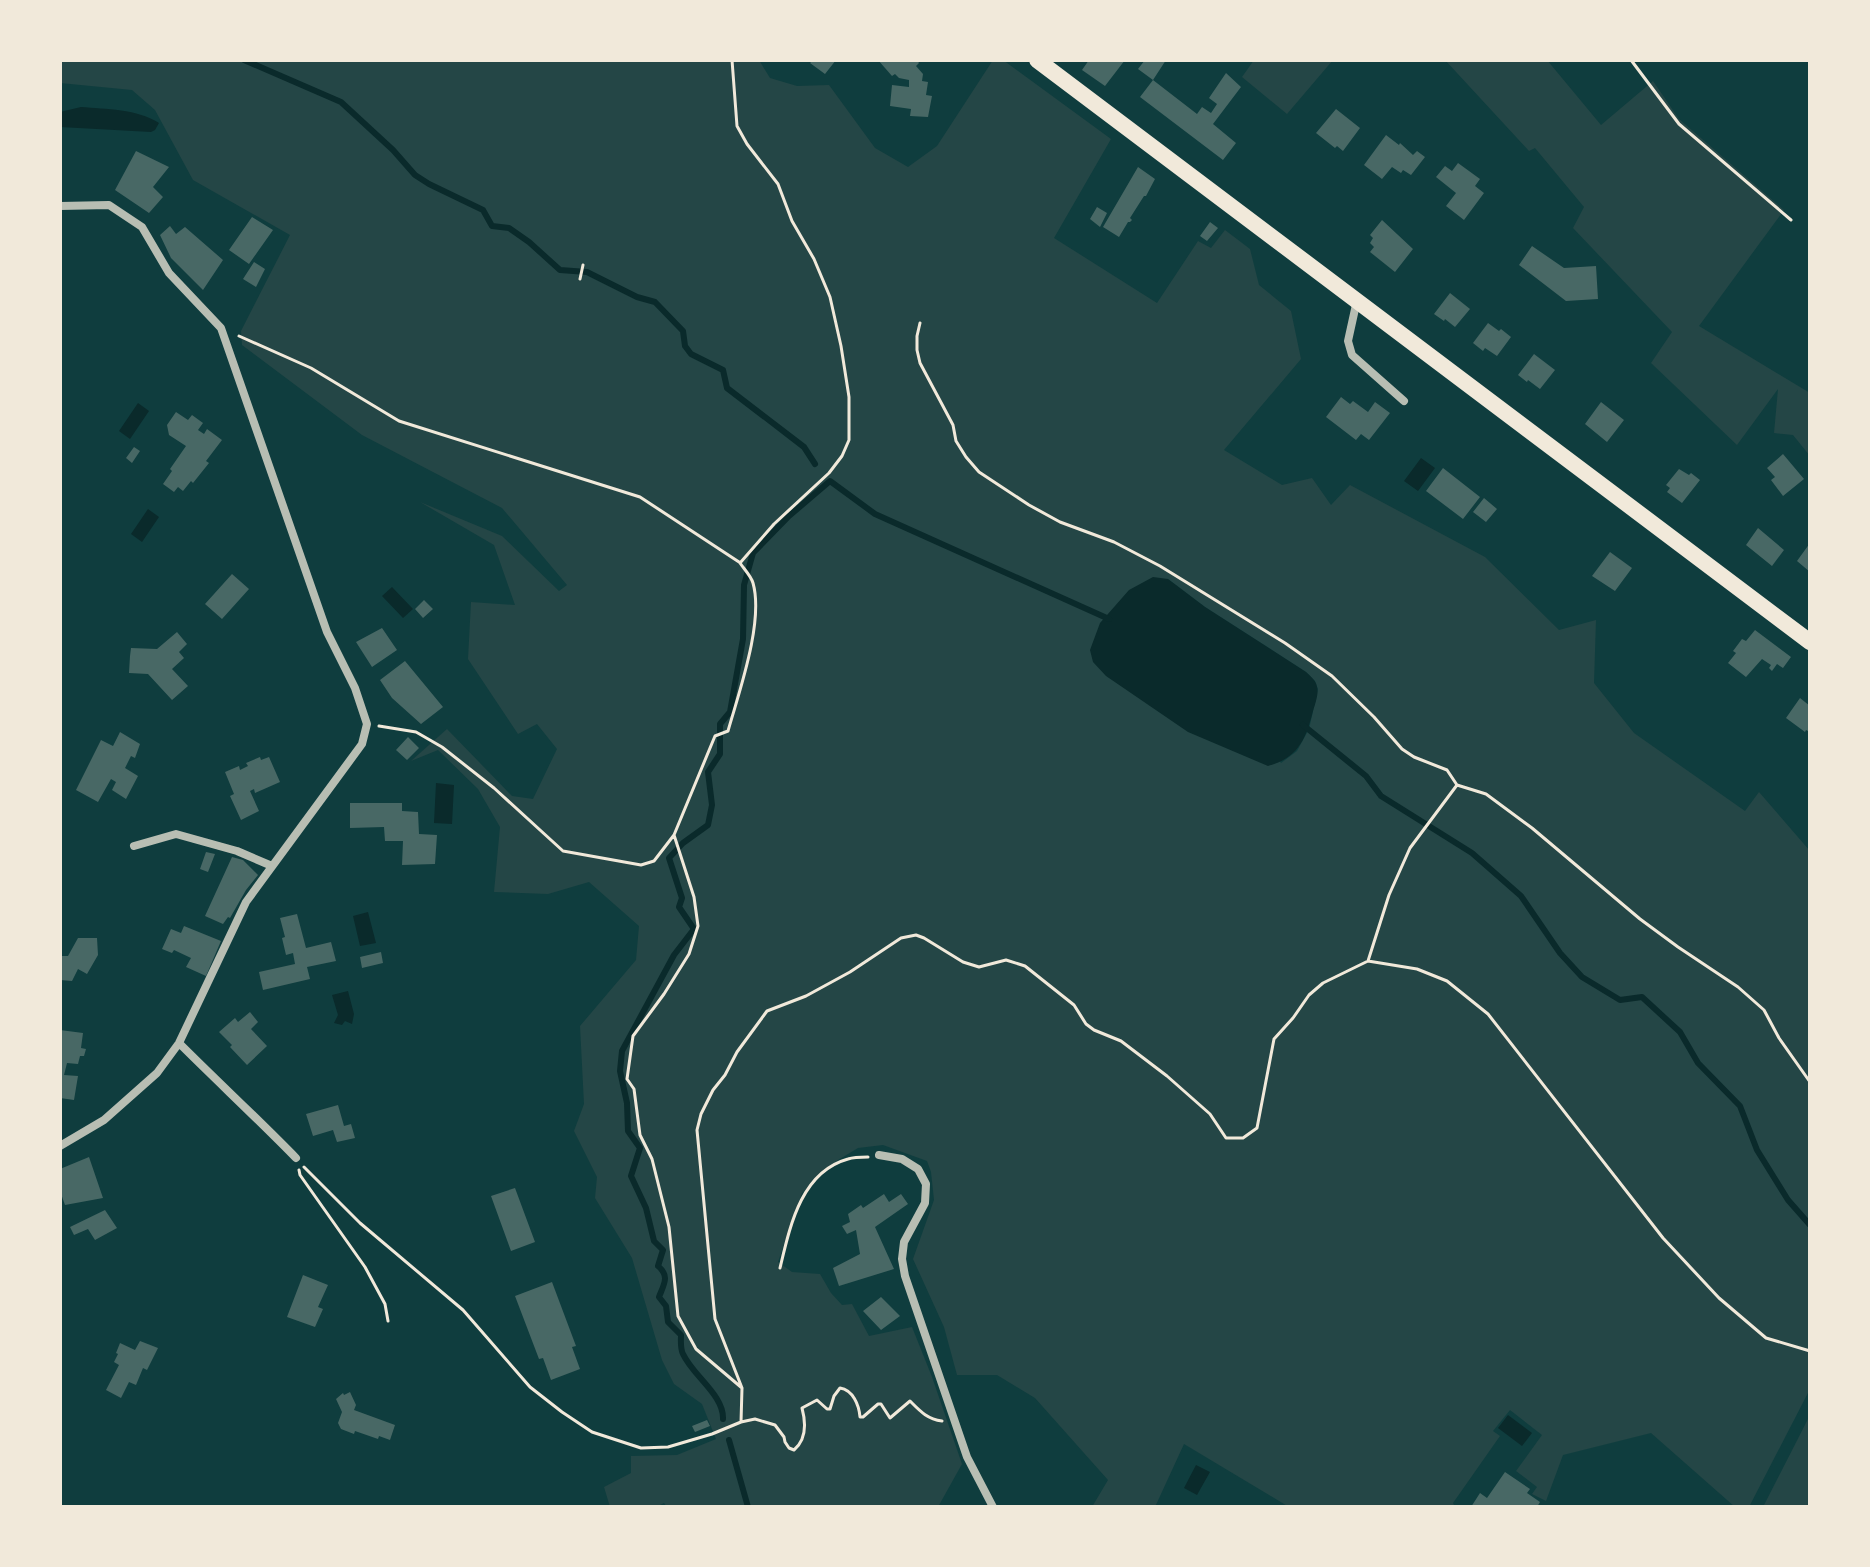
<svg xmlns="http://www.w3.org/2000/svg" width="1870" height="1567" viewBox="0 0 1870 1567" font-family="Barlow,sans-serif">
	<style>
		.green { fill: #244646; fill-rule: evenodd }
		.water { fill: #0a2a2b }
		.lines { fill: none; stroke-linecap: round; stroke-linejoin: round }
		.stream { stroke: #0a2a2b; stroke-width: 6 }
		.building { fill: #486865 }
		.path { stroke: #f1e9da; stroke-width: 3 }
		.minor { stroke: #b8beb3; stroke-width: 8 }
		.secondary { stroke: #f1e9da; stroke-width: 16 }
	</style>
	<rect width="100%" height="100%" fill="#0f3d3e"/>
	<path class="green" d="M60,60h699l11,18 27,8 32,-1 46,63 33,19 29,-21 56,-86h10l108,79 -57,99 103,65 41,-62 13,7 14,-18 25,19 9,36 32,26 10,48 -77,91 58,35 30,-7 19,27 19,-20 135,72 74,73 37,-10 -2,63 40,50 111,78 14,-19 51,59v538l-61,118h-14l-84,-74 -88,22 -17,46 -14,-7 5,-7 -21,-16 26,-36 -32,-25 -17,21 7,5 -47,67 2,4h-166l-105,-63 -29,63h-63l16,-27 -73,-82 -38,-23h-40l-13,-48 -31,-68 21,-59 -3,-28 -4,-11 -44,-16 -25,3 -20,12 -36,33 -24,69 14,10 28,2 11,19 11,12 10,-1 17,32 43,-9 20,50 30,87 -24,43h-271l-3,-4 -8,4h-46l-6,-20 27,-14v-17l46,-1 39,-16 -14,-35 -28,-20 -12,-24 -30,-102 -37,-60 2,-21 -23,-46 10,-27 -4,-78 56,-66 3,-34 -50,-44 -41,12 -54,-2 6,-65 -22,-38 -40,-39 -27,11 36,-32 65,67 21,3 24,-50 -20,-25 -19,10 -50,-75 3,-57 44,3 -21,-60 -74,-43 82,34 57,55 8,-6 -65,-77 -140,-73 -120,-90 -1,-14 49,-96 -97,-55 -38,-70 -23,-20 -72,-7zM1168,579l37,28 101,65 9,9 3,8 -9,40 -12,22 -16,12z
		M1254,60h79l-46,54 -45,-37z
		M1445,60h102l54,65 52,-44 26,38 105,91 -85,116 111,67v63l-17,-21 -19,-2 4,-44 -41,56 -86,-82 21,-31 -99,-104 11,-21 -49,-59 -6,3z
		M1810,1415v92h-47z"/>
	<path class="water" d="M81,107c24,2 57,2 78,16l-4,7 -4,2 -91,-5v-15z
		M138,403l11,8 -19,28 -11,-8z
		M1421,458l14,10 -17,23 -14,-10z
		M148,509l11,8 -17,25 -11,-8z
		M1153,577l15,2 37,28 101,65c4,4 10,8 11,15 2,7 -2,17 -4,24 -7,28 -15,47 -45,55l-80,-34 -82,-56 -13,-14 -3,-12 10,-27 29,-33z
		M392,587l21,22 -10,9 -21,-22z
		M436,783l18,2 -2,39 -18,-1z
		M368,912l8,31 -16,3 -7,-30z
		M348,991l6,23 -2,10 -7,-3 -3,4 -8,-2 4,-8 -6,-20z
		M1508,1415l24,18 -10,13 -24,-18z
		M1196,1465l14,7 -13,23 -13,-7z"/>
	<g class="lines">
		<path class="stream" d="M244,60l97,42 52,48 22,25 14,9 54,26 9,16 17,2 20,14 31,28 27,2 50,25 18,5 28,29 2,15 6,8 32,16 4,18 77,59 11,17
			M1303,725l63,51 15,20 91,57 49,43 39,57 22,24 38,23 22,-3 38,35 18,31 42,43 17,44 31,50 22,25
			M723,1419c1,-24 -30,-43 -40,-65 -3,-6 -2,-13 -2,-19l-13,-13 -2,-16 -7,-9c5,-13 11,-21 -1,-31l5,-16 -9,-9 -8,-33 -15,-32 9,-28 -12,-17 -1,-28 -7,-32 2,-20 52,-96 20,-26 -15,-22 3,-9 -13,-40 14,-15 25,-18 4,-20 -4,-33 12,-18v-30l10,-12 13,-73 1,-54 9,-32 36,-37 41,-35 45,33 234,105
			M729,1440l19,67"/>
	</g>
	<path class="building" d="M813,60h23l-11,14 -15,-11z
		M878,60h39l2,3 -3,3 7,8 -1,7 6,1 -2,13 6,1 -4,21 -18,-1 1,-7 -21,-3 2,-21 17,2v-7l-10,-2 -4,-4 -3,2z
		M1089,60h36l-20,26 -23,-16z
		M1145,60h21l-13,20 44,34 5,-7 9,6 6,-9 -8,-6 17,-25 15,14 -28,37 23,19 -13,17 -83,-63 13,-17 -15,-11z
		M1336,109l24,19 -17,23 -6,-5 -2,2 -19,-15z
		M1386,135l13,10 1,-2 13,12 4,-4 8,6 -14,18 -8,-5 -2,3 -9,-6 -10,12 -18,-14z
		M136,151l33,16 -16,20 10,10 -14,16 -34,-23z
		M1458,163l22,16 -5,7 9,7 -20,27 -18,-14 10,-13 -20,-16 9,-11 7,5z
		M1138,167l17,12 -9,17h-2l-14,22 2,2 -2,2h-2l-9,15 -16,-10z
		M1097,207l10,6 -7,14 -10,-8z
		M252,217l21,13 -24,34 -20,-14z
		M1382,220l31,29 -18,23 -25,-20 4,-5 -4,-4 3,-5 -3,-3z
		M1210,222l8,6 -11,13 -7,-5z
		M170,226l6,8 9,-7 38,33 -20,30 -32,-32 -11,-23z
		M1532,246l32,22 32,-2 2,33 -32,2 -47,-36z
		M254,262l11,7 -9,18 -13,-8z
		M1450,293l20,16 -15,18 -10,-8 -1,2 -10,-7z
		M1488,323l11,8 2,-2 10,8 -14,19 -12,-8 -2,3 -10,-8z
		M1534,354l21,16 -15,19 -12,-9 -1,2 -9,-7z
		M1341,397l9,7 3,-3 15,11 7,-10 15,11 -21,27 -8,-6 -5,6 -30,-23z
		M1601,402l23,18 -17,22 -22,-18z
		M176,412l12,8 4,-5 11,8 -5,7 6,4 3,-5 15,11 -16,21 3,2 -16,20 -2,-2 -8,10 -5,-4 -4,5 -11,-8 9,-13 -2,-2 16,-23 -17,-11 -2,-10z
		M134,447l6,4 -8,12 -6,-5z
		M1783,454l21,25 -21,17 -12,-16 4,-3 -8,-9z
		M1443,468l37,29 -17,22 -37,-28z
		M1679,469l10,6 2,-2 9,7 -18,23 -15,-11 3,-4 -4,-3z
		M1484,498l13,11 -11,13 -13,-10z
		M1758,528l26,22 -12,16 -26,-21z
		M1810,543v29l-13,-11z
		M1610,552l22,16 -17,23 -23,-15z
		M232,574l17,15 -27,30 -17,-15z
		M424,600l9,9 -10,9 -8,-9z
		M382,628l15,22 -25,17 -16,-25z
		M1755,630l36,27 -8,11 -6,-4 -5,7 -3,-3 2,-3 -9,-6 -16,18 -18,-14 8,-10 -3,-2 9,-12 4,2z
		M177,632l10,12 -8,8 5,6 -12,11 16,17 -16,14 -24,-26 -19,-1 1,-17 1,-8 26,1z
		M405,661l38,46 -22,17 -29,-26 -12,-18z
		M1800,698l10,8v26l-4,-2 -1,2 -19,-14z
		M120,732l20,12 -5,14 -4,-2 -6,12 13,8 -12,23 -14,-9 4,-8 -5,-3 -13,23 -22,-12 25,-50 12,6z
		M408,737l11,11 -12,12 -11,-10z
		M260,757l1,3 8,-3 11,25 -25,11 -1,-4 -4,2 9,20 -18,9 -11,-24 4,-2 -9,-22 14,-6 1,4 8,-4 -2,-3z
		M350,803h52v8l16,1 1,22 18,1 -2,29 -33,1 1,-24h-18l-1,-14 -34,1z
		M206,852l9,2 -7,18 -8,-3z
		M232,857l11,3 15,15 -12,15 -16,28 -2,-1 -5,7 -18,-8z
		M297,914l9,34 25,-6 5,19 -29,6 3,12 -47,11 -4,-18 36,-8 -2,-11 -7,2 -4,-17 3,-1 -5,-19z
		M184,926l37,15 -15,35 -20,-9 5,-9 -17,-8 -2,3 -10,-4 9,-20 10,4z
		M78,938h19l1,17 -11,19 -9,-5 -6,12 -12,-1v-24h8z
		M381,952l2,11 -21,5 -2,-11z
		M250,1012l8,10 -7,7 16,17 -20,19 -17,-18 2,-2 -13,-13 16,-14 3,4z
		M60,1030l23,3 -2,15 5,1 -2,7h-4l-2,8 -11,-1 -3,12 14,1 -4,24 -14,-2z
		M338,1105l6,21 7,-2 4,14 -18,4 -4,-12 -20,6 -7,-22z
		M89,1157l14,41 -38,7 -5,-14v-22z
		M515,1188l20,54 -24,9 -20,-55z
		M884,1194l5,8 12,-8 7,10 -33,23 19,42 -55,17 -6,-18 27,-14 -4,-24 -9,4 -5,-8 8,-4 -2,-8 13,-9 2,3z
		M105,1210l12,18 -22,12 -7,-11 -14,6 -4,-8z
		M303,1275l25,10 -10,22 5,2 -8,18 -28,-10z
		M552,1282l24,64 -4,1 8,22 -29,11 -8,-22 -4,1 -24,-63z
		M881,1297l19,19 -19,14 -18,-19z
		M140,1341l18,7 -11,22 -4,-2 -7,17 -7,-3 -8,16 -15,-8 13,-25 -5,-3 4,-8 -2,-1 4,-10 15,7z
		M350,1392l6,13 -2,5 41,15 -5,15 -11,-4 -1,3 -23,-8 -1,3 -13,-5 -3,-6 4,-11 -6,-13 7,-6 1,2z
		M707,1420l3,6 -15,6 -3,-6z
		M1505,1472l25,17 -3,4 13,9 -3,5h-66l9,-14 7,5z"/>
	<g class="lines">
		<path class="path" d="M732,60l5,66 10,18 31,40 14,37 22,38 16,38 11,49 8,51v43l-7,16 -13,17 -55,51 -34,39c4,6 11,13 13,20 11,39 -14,109 -25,148l-13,5 -41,99 20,62 4,29 -9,28 -25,40 -31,42 -6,43 7,10 6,46 12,24 17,68 9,89 18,33 46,39 -1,34
			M1631,60l48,64 112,96
			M580,279l3,-14
			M920,323l-3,13v14l3,13 33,62 3,16 10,16 13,15 50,33 31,17 54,20 46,24 125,77 47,33 42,41 28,32 12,8 33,13 10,15 29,9 46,34 108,91 38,28 60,40 26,23 15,28 31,44
			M239,336l72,32 88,53 241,76 99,65
			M379,726l37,6 26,15 52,41 69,63 78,14 13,-4 20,-26
			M1368,961l21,-66 21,-47 47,-63
			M304,1167l56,56 103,87 67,77 32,25 30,20 49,16 27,-1 44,-13 29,-12 14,-3 20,6 9,12 1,5 4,6 5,2c12,-10 12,-27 8,-42l15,-8 10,9h3l4,-13 6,-8c13,2 19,17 20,29h3l15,-13h3l9,14 20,-17c10,10 17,18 32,20
			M299,1170l1,5 65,92 20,37 3,17
			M780,1268c10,-42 21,-96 68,-109 6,-2 14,-2 20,-2
			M742,1388l-27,-69 -18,-189 4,-16 12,-24 12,-15 12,-23 30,-41 39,-15 44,-24 51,-34 15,-3 8,3 39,24 16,5 27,-7 19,6 49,39 12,19 8,6 27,11 46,35 43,38 16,24h17l14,-10 17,-89 19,-21 16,-23 14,-12 45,-22 49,8 30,12 41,33 175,224 56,60 47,40 44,13"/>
		<path class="minor" d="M60,206l49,-1 33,22 27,46 52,55 106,304 28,56 12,36 -5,20 -116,158 -67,141 -22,30 -53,47 -44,26
			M1357,300l-9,41 4,14 52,46
			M134,846l42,-12 61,17 35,15
			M179,1043c39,39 79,76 117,115
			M879,1155l23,4 16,10 8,15 -1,19 -21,39 -2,17 3,17 62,181 26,50"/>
		<path class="secondary" d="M1037,60l773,582"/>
	</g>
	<rect width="1870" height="1567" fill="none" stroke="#f1e9da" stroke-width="124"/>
</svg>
